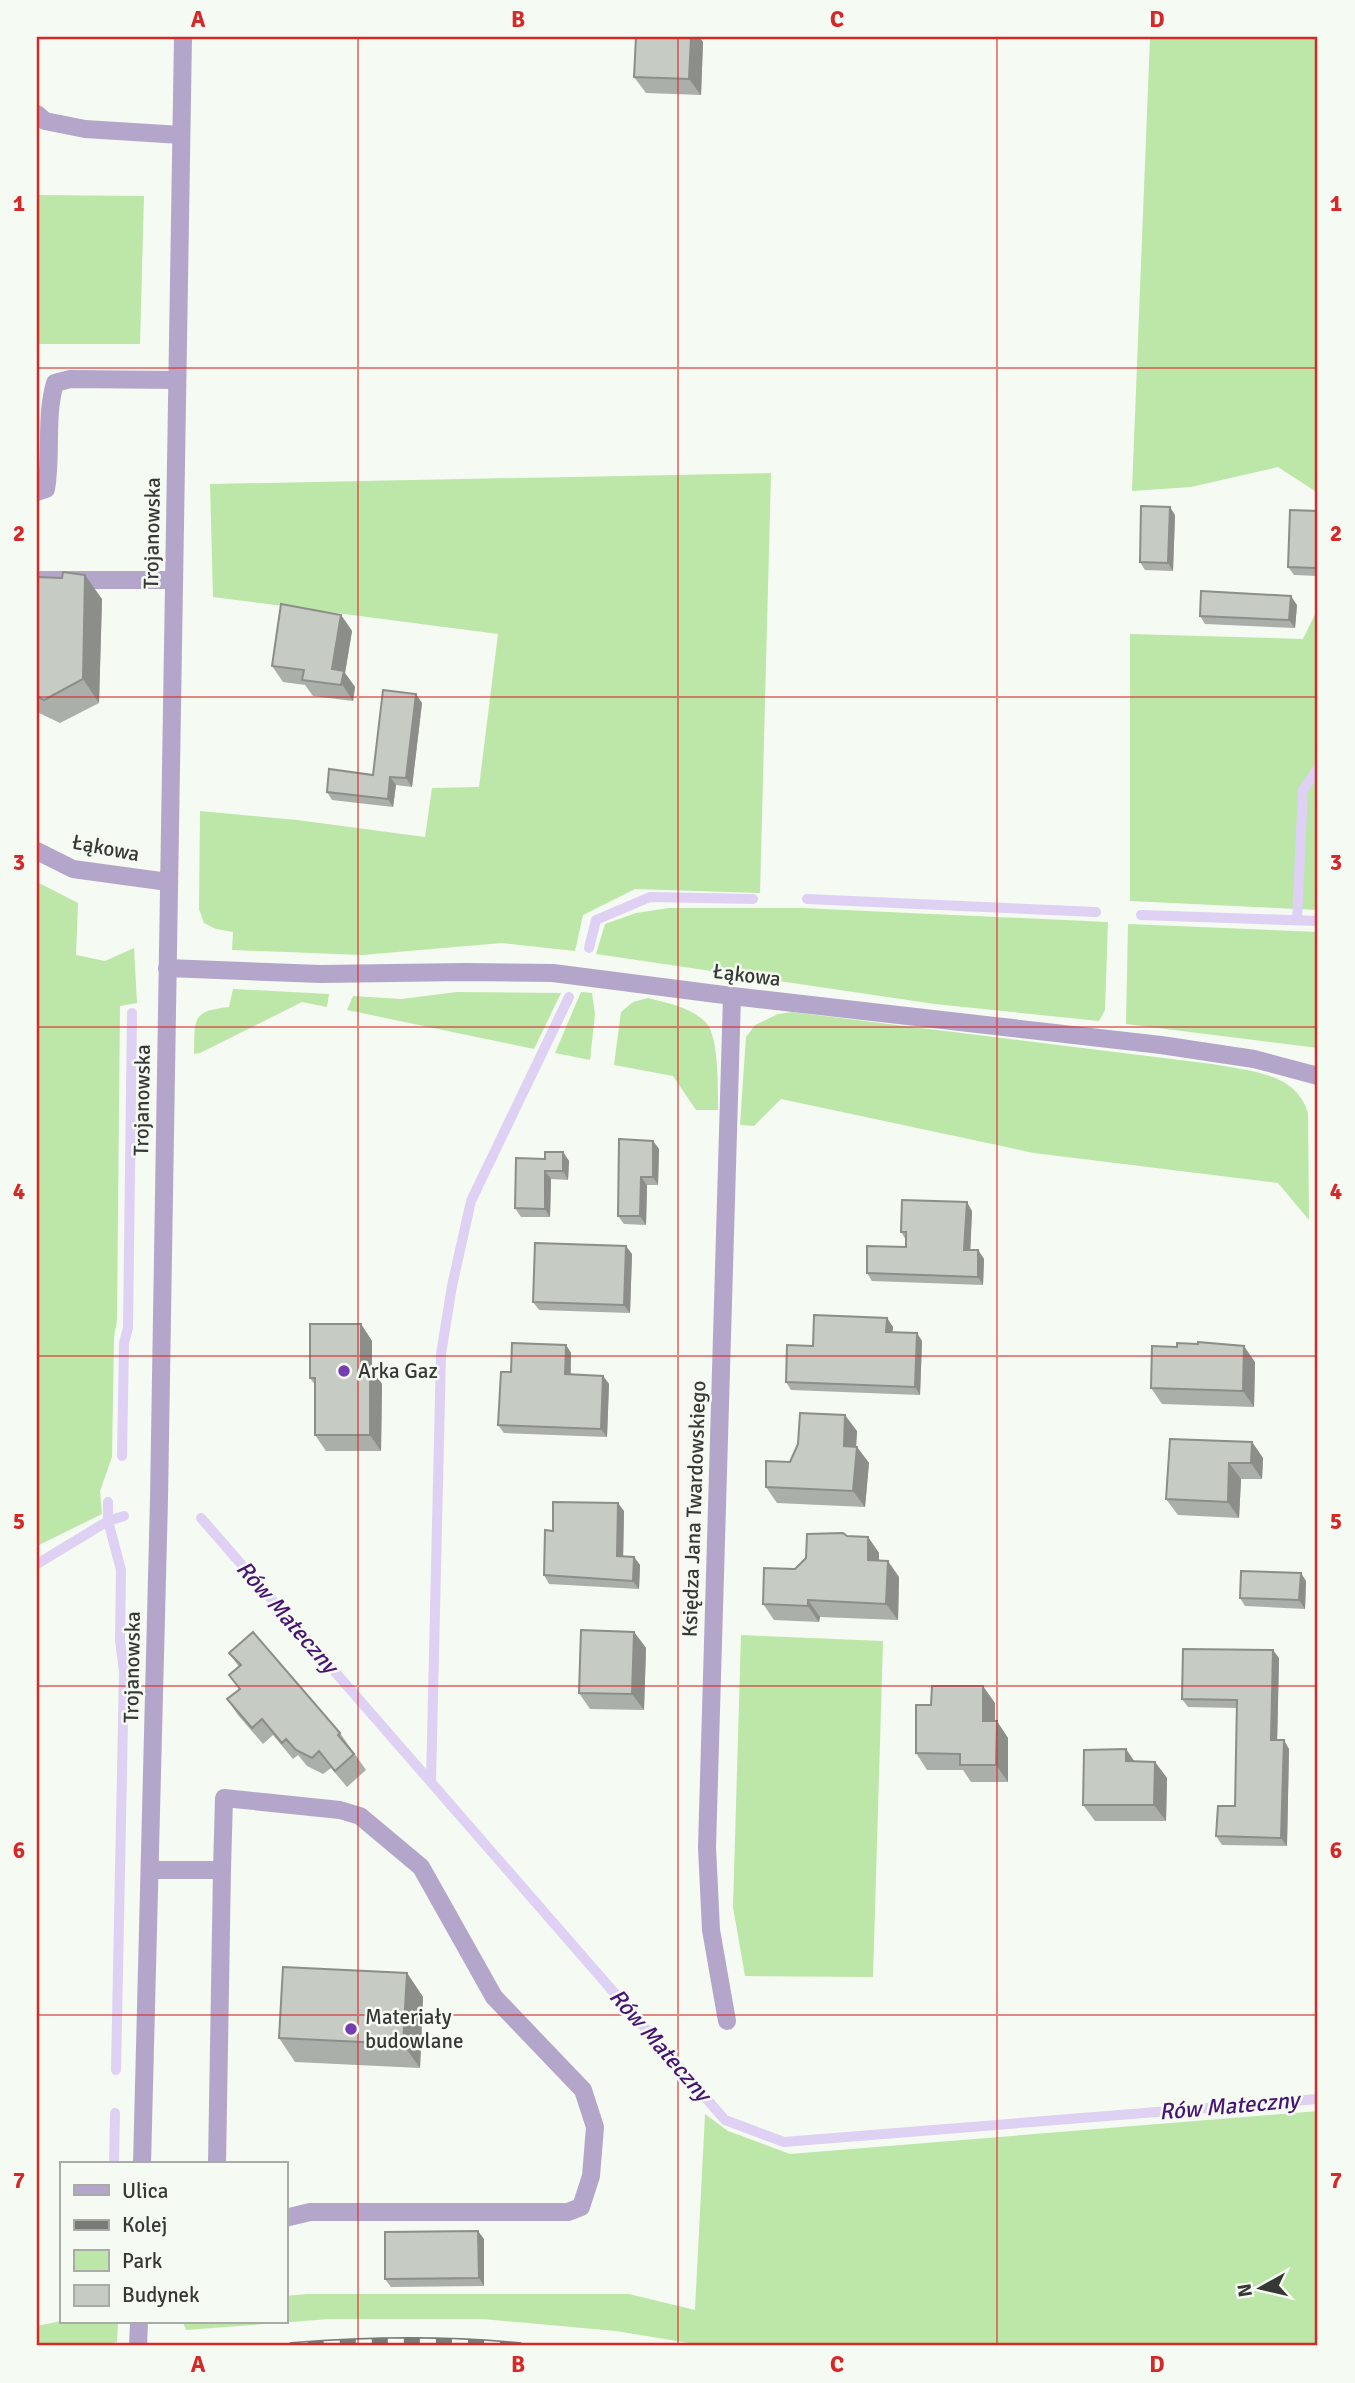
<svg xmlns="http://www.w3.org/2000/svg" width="1355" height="2383" viewBox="0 0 1355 2383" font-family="Signika,sans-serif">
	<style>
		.green { fill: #bde7a8 }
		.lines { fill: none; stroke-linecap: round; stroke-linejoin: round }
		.stream { stroke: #ded1f4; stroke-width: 10 }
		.service { stroke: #b4a6cb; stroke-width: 18 }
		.minor { stroke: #b4a6cb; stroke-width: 18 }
		.tertiary { stroke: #b4a6cb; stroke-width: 18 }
		.rail-casing { stroke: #787b76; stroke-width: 8 }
		.rail { stroke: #f5faf2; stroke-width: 5; stroke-dasharray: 16; stroke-linecap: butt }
		.wall { fill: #aaafa9 }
		.shaded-wall { fill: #8b8e89 }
		.building { fill: #c6cbc4; stroke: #8b8e89; stroke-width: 2 }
		.grid { fill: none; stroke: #d62828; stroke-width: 2; stroke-opacity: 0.55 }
		.poi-dot { fill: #763cb2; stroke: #f5faf2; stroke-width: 2.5 }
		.labels { text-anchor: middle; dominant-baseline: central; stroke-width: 5; stroke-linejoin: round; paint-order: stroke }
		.street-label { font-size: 21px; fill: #363835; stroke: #f5faf2 }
		.poi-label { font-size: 21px; fill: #363835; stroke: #f5faf2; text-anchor: start }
		.water-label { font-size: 23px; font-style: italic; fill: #471375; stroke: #f5faf2 }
		.neatline { fill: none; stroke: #d62828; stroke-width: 2.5 }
		.grid-label { font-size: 23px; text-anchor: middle; font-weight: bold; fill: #d62828 }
	</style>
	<rect width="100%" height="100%" fill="#f5faf2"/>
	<path class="green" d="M1150,37h168v456l-40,-26 -87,20 -59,4z
		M37,195l107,1 -4,148h-103z
		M771,473l-11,420 -125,-4 -52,26 -8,36 -73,-8 -140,12 -130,-5 1,-18 -17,-3 -12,-6 -5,-14 1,-98 97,9 128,17 7,-49 47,-1 19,-153 -285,-37 -3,-113z
		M1318,608v302l-188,-9v-267l173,5z
		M37,882l41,21 -2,52 29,6 29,-13 3,55 -17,3 -3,314 -3,17 -2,120 -12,34 2,23 -65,32z
		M669,908h133l306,14 -3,88 -6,11 -164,-17 -339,-50 9,-30 31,-11z
		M1128,924l190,8v116l-192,-24z
		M233,989l96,5 -2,13 -25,-5 -102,51 -6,1c1,-35 -3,-43 35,-47z
		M457,992l104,1 -27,56 -187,-39 6,-14 48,3z
		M581,992l11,1 3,21 -5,46 -35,-7z
		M648,998c19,5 46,10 59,26 12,15 11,67 11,86h-22l-23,-34 -59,-11 7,-53 12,-10z
		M792,1012l420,52c36,7 84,8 96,49l1,107 -31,-37 -244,-30 -253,-54 -27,27 -14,-1 6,-88 9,-12 23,-11z
		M741,1635l142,6 -10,336 -128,-1 -12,-69z
		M1318,2111v235h-611l-91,-15 -134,-12h-152l-144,11 -3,-8h102v-26l22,-2h322l66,16 10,-196 23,17 62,23z
		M61,2321l54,1 3,1 -1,19 -25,4h-55v-20z"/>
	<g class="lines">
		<path class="stream" d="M807,899l289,13
			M1141,915l177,6
			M1297,920l6,-130 15,-22
			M589,948l7,-28 54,-23 103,2
			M122,1456l2,-113 4,-15 4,-315
			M108,1502v19l13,49 -1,70 4,32 -8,398
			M201,1518l524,602 59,22 534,-43
			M37,1564l71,-43 16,-5
			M431,1782l10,-428 11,-68 19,-85 98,-204
			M114,2164l1,-51"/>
		<path class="service" d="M37,114l8,7 40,8 96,6
			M37,492l9,-3c6,-35 -1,-72 9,-106l15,-4 107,1
			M37,580h137
			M150,1870h72l-5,294
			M222,1870l2,-72 116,12 20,6 61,51 73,130 89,93 12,37 -4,49 -10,31 -13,5h-258l-25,6"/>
		<path class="minor" d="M167,968l154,6 144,-2 88,1 179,23 429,49 93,14 64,17
			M727,2021l-16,-91 -4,-83 25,-851"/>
		<path class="tertiary" d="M37,851l36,18 95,13
			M142,2164l17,-665 24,-1462
			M138,2346l1,-24"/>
		<g class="rail-casing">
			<path id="rail" d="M292,2346c74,-6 153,-7 227,0"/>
		</g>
		<use href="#rail" class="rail"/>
	</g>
	<path class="wall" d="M636,37h63l4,5 -2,53 -55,-2 -12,-16z
		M1318,511v65l-24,-1 -6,-8z
		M1175,515l-2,56 -28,-1 -5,-8z
		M37,577l65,22 -3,104 -39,20 -23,-11z
		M1297,605l-2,23 -90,-4 -5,-8z
		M341,615l11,16 -7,42 10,14 -2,14 -40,-5 -8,-11 -22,-3 -11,-16z
		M422,703l-10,84 -16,-2 -3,22 -61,-7 -5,-8 46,-17z
		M653,1141l6,8 -1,36h-11l-1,40 -22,-1 -6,-8z
		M563,1152l6,9 -1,19 -17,-1 -1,38h-29l-6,-9 30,-49z
		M972,1211l-2,39h8l6,9 -1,26 -111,-4 -5,-8 39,-26v-7l-5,-8z
		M632,1254l-2,59 -91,-3 -6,-8z
		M887,1318l6,9 -1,5 30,9 -2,54 -129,-5 -5,-8 27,-36z
		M361,1324l11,17v29l10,14 -1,67h-55l-11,-16v-50l-5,-7z
		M566,1345l5,8v21l32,2 6,8 -2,53 -103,-4 -6,-8 13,-53z
		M1177,1347l78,15 -1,45 -92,-3 -11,-16z
		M857,1431l-1,16h1l12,16 -4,44 -88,-4 -11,-16 24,-25z
		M1252,1442l11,16 -1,21h-21l-2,39 -61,-3 -12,-16z
		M624,1511l-1,46h11l6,8 -1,24 -90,-5 -5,-9 9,-44z
		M847,1536l21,1 11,16v8l20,16 -1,43 -78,-3 -1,5 -45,-2 -11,-16 32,-35z
		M1306,1581l-1,28 -60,-3 -5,-8z
		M634,1632l12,16 -2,62 -54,-1 -11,-16z
		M229,1653l111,80 26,37 -19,17 -16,-19 -8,6 -16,-8 -9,-11 -5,4 -20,-24 -10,9 -25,-29 -11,-16 12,-10 -10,-14 10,-8z
		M1279,1658l-2,82 12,9 -2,97 -65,-1 -6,-9 19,-30 2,-98 -49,-1 -6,-8z
		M995,1703v18l13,17v44h-37l-8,-12h-36l-11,-17 15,-48z
		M1126,1749l8,13h21l12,16 -1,43h-71l-12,-16z
		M407,1973l16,24 -3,71 -125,-6 -16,-24z
		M484,2239v47l-93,1 -6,-8z"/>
	<path class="shaded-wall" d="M691,37h8l4,5 -2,53 -12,-16z
		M1170,507l5,8 -2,56 -5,-8z
		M1318,525v46l-2,-3z
		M85,575l17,24 -3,104 -16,-24z
		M1291,596l6,9 -2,23 -6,-8z
		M341,615l11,16 -7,42 10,14 -2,14 -21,-32z
		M416,694l6,9 -10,84 -6,-9z
		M390,777l6,8 -3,22 -5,-8z
		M653,1141l6,8 -1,36 -5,-8z
		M563,1152l6,9 -1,19 -5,-9z
		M545,1171l6,8 -1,38 -5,-8z
		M641,1177l6,8 -1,40 -6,-9z
		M967,1202l5,9 -2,47 -6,-8z
		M626,1246l6,8 -2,59 -6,-8z
		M978,1250l6,9 -1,26 -5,-8z
		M887,1318l6,9 -1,13 -6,-8z
		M361,1324l11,17v29l10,14 -1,67 -11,-16 -9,-68z
		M917,1333l5,8 -2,54 -5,-8z
		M566,1345l5,8 -1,29 -5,-8z
		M1244,1346l11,16 -1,45 -11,-16z
		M603,1376l6,8 -2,53 -6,-8z
		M845,1415l12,16 -2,32 -11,-17z
		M1252,1442l11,16 -1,21 -11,-16z
		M857,1447l12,16 -4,44 -12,-16z
		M1229,1463l12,16 -2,39 -11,-16z
		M618,1503l6,8 -1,54 -6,-9z
		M868,1537l11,16v23l-11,-16z
		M634,1557l6,8 -1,24 -6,-8z
		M888,1561l11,16 -1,43 -12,-16z
		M1301,1573l5,8 -1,28 -6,-9z
		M808,1600l12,17 -1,5 -11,-16z
		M634,1632l12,16 -2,62 -12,-16z
		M1273,1650l6,8 -2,90 -6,-8z
		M983,1686l12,17v34l-12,-16z
		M997,1721l11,17v44l-12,-17z
		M1284,1740l5,9 -2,97 -6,-8z
		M1126,1749l11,16 -11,-4z
		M1155,1762l12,16 -1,43 -12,-16z
		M407,1973l16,24 -3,71 -17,-24z
		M478,2231l6,8v47l-5,-8z"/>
	<path class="building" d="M636,37h55l-2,42 -55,-2z
		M1141,506l29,1 -2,56 -28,-1z
		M1290,510l28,1 -2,57 -28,-1z
		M63,572l22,3 -2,104 -39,21 -7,-4v-119l25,1z
		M1201,591l90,5 -2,24 -89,-4z
		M281,604l60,11 -9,54 12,2 -3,14 -39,-5 2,-10 -32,-4z
		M383,690l33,4 -10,84 -16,-1 -2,22 -61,-7 2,-23 44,6z
		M619,1139l34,2v36h-12l-1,39h-22z
		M545,1152h18v19h-18v38l-30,-1 1,-50 29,1z
		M902,1200l65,2 -3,48h14v27l-111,-4v-27l39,1v-15h-5z
		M535,1243l91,3 -2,59 -91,-3z
		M814,1315l73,3 -1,14 31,1 -2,54 -129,-5 1,-37 26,1z
		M310,1324h51v43h9v68h-55v-57h-5z
		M1198,1342l46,4 -1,45 -92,-3 1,-42 25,1v-4l21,1z
		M512,1343l54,2 -1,29 38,2 -2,53 -103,-4 3,-53h10z
		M800,1413l45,2 -1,31 13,1 -4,44 -87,-4v-26l24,1 8,-18z
		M1170,1439l82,3 -1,21h-22l-1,39 -62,-3z
		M553,1502l65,1 -1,53 17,1 -1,24 -89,-6 1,-45 8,1z
		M843,1533l4,3 21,1v23l20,1 -2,43 -78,-4v6l-45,-2 1,-36 31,1 11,-11 1,-24z
		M1241,1571l60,2 -2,27 -59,-2z
		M581,1630l53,2 -2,62 -53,-1z
		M253,1632l87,101 -2,2 16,19 -19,17 -16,-20 -7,7 -16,-8 -10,-11 -4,4 -20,-24 -10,9 -25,-29 13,-10 -11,-14 12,-10 -12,-12z
		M1183,1649l90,1 -2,90h13l-3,98 -65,-2 2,-30h17l2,-106 -55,-1z
		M932,1686h51v35h14l-1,44h-36v-11l-44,-1v-48h15z
		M1126,1749v12l29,1 -1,43h-71l1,-55z
		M283,1967l124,6 -4,71 -124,-6z
		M478,2231l1,47 -94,1v-47z"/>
	<path class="grid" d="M358,37v2309M678,37v2309M997,37v2309M37,368h1281M37,697h1281M37,1027h1281M37,1356h1281M37,1686h1281M37,2015h1281"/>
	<g class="poi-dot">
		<circle cx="344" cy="1371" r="7"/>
		<circle cx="351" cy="2029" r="7"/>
	</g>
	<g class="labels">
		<g class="street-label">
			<text transform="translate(152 533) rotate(-89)">Trojanowska</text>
			<text transform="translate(106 848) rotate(11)">Łąkowa</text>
			<text transform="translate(747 975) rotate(7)">Łąkowa</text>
			<text transform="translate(142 1100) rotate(-89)">Trojanowska</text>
			<text transform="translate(694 1509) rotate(-88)">Księdza Jana Twardowskiego</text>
			<text transform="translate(132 1667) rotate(-89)">Trojanowska</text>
		</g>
		<g class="poi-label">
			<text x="358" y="1371">Arka Gaz</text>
			<text x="365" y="2017">Materiały<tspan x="365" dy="24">budowlane</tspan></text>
		</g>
		<g class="water-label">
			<text transform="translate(287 1617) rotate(49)">Rów Mateczny</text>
			<text transform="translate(660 2045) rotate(49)">Rów Mateczny</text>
			<text transform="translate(1229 2106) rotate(-5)">Rów Mateczny</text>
		</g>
	</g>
	<rect width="1355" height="2383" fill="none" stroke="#f5faf2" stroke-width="77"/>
	<rect x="60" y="2162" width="228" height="161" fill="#f5faf2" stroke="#a9aca6" stroke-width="2"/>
	<rect x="74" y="2185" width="35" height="10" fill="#b4a6cb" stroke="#a9aca6" stroke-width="2"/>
	<text x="122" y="2198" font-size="21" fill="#363835">Ulica</text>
	<rect x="74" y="2220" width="35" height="10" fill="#787b76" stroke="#a9aca6" stroke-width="2"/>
	<text x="122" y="2232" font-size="21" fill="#363835">Kolej</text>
	<rect x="74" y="2250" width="35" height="21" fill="#bde7a8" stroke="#a9aca6" stroke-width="2"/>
	<text x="122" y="2268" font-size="21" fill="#363835">Park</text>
	<rect x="74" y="2285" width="35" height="21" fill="#c6cbc4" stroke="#a9aca6" stroke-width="2"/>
	<text x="122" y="2302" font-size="21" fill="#363835">Budynek</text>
	<g transform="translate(1261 2288) rotate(262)" stroke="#f5faf2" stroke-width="5" paint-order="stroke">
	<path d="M0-5L12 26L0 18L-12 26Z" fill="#363835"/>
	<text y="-10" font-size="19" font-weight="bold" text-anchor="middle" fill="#363835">N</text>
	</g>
	<rect x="38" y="38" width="1278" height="2306" class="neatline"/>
	<g class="grid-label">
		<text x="198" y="27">A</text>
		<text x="518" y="27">B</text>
		<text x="837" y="27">C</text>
		<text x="1157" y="27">D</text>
		<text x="19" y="211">1</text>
		<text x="1336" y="211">1</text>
		<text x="19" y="541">2</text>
		<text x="1336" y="541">2</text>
		<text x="19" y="870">3</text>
		<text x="1336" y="870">3</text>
		<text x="19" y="1199">4</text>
		<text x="1336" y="1199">4</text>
		<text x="19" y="1529">5</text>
		<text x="1336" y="1529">5</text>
		<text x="19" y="1858">6</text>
		<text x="1336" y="1858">6</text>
		<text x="19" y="2188">7</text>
		<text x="1336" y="2188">7</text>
		<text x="198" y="2372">A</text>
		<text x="518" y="2372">B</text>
		<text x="837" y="2372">C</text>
		<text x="1157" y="2372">D</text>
	</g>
</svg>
